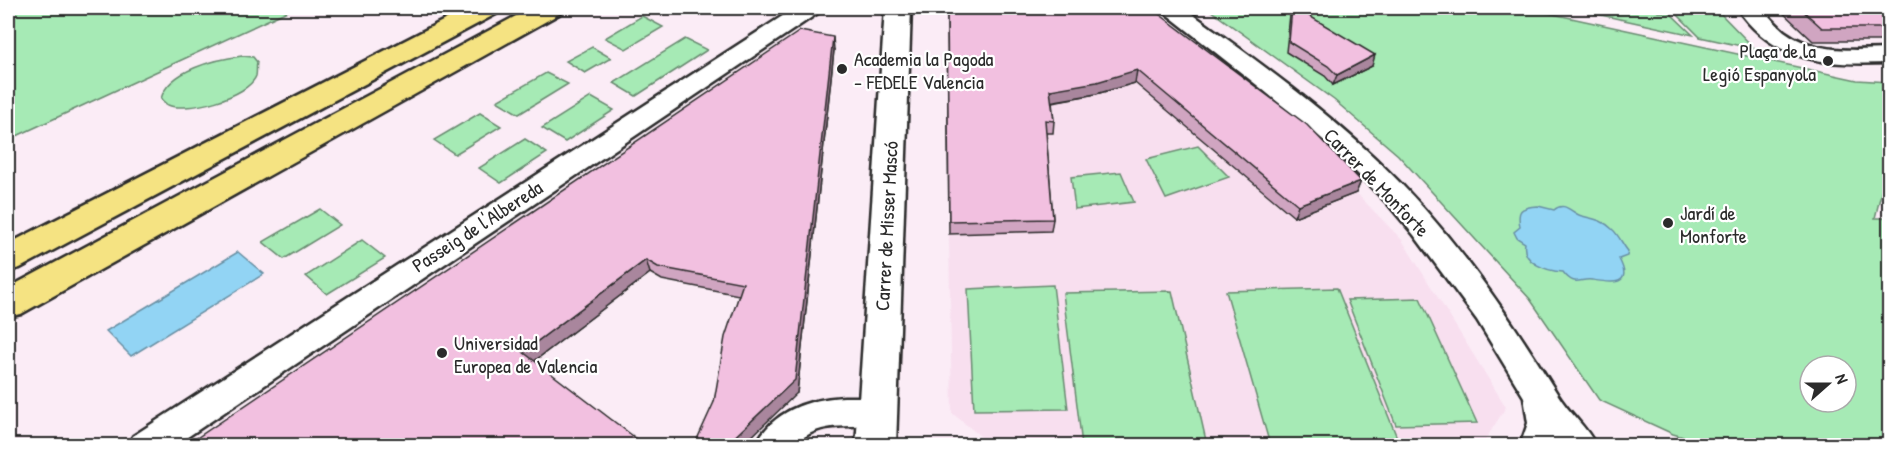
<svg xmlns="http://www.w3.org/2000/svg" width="1897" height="453" viewBox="0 0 1897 453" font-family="'Patrick Hand',sans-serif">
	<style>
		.built { fill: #f8dfef }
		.green { fill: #a6eab5; stroke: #688a70; stroke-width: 1.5; fill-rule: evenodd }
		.water { fill: #92d4f4; stroke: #6990a4; stroke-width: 1.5 }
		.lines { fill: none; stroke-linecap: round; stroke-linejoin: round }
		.minor-casing { stroke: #2b2b2b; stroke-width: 5 }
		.tertiary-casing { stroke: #2b2b2b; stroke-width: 5 }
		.primary-casing { stroke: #2b2b2b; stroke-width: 5 }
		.minor { fill: #fff; fill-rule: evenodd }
		.tertiary { fill: #fff; fill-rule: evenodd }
		.primary { fill: #f5e382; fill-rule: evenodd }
		.wall { fill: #d0a5c1; stroke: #2b2b2b; stroke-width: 1.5 }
		.shaded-wall { fill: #a9869d; stroke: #2b2b2b; stroke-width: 1.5 }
		.building { fill: #f2c0e0; stroke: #2b2b2b; stroke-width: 1.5 }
		.poi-dot { fill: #2b2b2b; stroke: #fff; stroke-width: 2 }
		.labels { text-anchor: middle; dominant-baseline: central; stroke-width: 4.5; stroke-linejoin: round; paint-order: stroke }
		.poi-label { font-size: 20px; fill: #2b2b2b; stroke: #fff; text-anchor: start }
		.street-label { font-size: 20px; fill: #2b2b2b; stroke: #fff }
	</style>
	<rect width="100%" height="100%" fill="#fbecf6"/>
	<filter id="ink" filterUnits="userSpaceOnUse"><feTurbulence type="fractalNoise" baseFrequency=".0167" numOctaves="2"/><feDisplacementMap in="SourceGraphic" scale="12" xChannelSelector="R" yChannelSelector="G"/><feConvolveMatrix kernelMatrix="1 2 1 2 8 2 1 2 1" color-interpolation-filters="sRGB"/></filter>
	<g filter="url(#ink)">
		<path class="built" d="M945,8h189l169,130 99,102 104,167 -24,38h-491l-39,-32z"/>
		<path class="green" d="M8,8h286l-286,132z
			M1207,8h318l332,72 32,2v79l-14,57h14v227h-179l-37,-11 -74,-34 -69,-101 -132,-144 -64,-55zM1810,366h36v36h-36z
			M1576,8h79l3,4h11l24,23 -115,-25z
			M1674,11l45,1 36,37 -55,-12z
			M642,16l21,11 -37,22 -21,-11z
			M685,39l22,11 -71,46 -22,-13z
			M592,47l19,11 -26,15 -19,-12z
			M242,56l11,1 4,5c-1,4 0,10 -1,14 -8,21 -69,37 -88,29 -1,0 -6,-5 -7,-6 7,-29 56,-40 81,-43z
			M546,73l22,11 -49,30 -22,-13z
			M591,97l23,13 -49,32 -23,-14z
			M480,113l21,13 -46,28 -21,-14z
			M525,139l22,14 -46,30 -22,-15z
			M1198,146l31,31 -63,22 -20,-40z
			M1121,172l13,30 -59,7 -4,-32z
			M320,209l20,16 -56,34 -21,-17z
			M362,240l23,18 -58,36 -21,-18z
			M1053,285l15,124 -94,1 -6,-121z
			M1337,288l63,157h-130l-44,-154z
			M1172,291l35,154h-125l-19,-152z
			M1420,298l57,125 -81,2 -49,-125z"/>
		<path class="water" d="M1538,206l16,4c11,-10 18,4 28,6 12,3 21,4 30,13 7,6 10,15 16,22l-1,5 -8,3c15,28 -8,24 -27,21 -12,-2 -17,8 -29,-8 -16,-1 -42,-9 -38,-29l-8,-5 -3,-6 6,-5c-3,-17 0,-20 18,-21z
			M238,252l26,22 -133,82 -25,-25z"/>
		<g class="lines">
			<g class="minor-casing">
				<path id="minor" d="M795,8h26l-3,5 -644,433h-46l5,-10z
					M1159,8h25c66,48 133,95 192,151 73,69 130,151 182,236 11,18 29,32 38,51h-76l8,-23 -4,-26 -47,-77 -63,-85 -27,-32 -60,-60 -65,-54z
					M1737,8h24c7,7 15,16 23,23 31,23 69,19 106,18v14c-62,2 -115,1 -153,-55z
					M844,397h33l12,4 5,10 -5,10c-35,12 -66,-6 -95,25h-39c17,-35 53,-47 89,-49z"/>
			</g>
			<g class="tertiary-casing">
				<path id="tertiary" d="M885,8h26l-15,438h-40z"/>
			</g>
			<g class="primary-casing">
				<path id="primary" d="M468,8h32l-4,6 -476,254 -12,3v-27z
					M531,8h32l-4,6 -538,300 -13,3v-29z"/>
			</g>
			<use href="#minor" class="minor"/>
			<use href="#tertiary" class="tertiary"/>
			<use href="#primary" class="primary"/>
		</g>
		<path class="wall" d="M947,8h204l210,173 -5,12 -62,24 -159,-134 -39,11 -44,8 2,19 -1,12h-7l7,86 -2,12 -102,3z
			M1292,8l80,58 -39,19 -8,-9 -39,-24 4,-37z
			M1778,8h112v33h-77z
			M834,50l-37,343 -83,9 25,-107 -77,-15 -12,-7 -116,88 -349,85z"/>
		<path class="shaded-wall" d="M833,37l1,13 -37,343 -55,53h-17z
			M1375,55l-3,11 -39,19 4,-10z
			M1137,70l-2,13 -39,11 -47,8 1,-12z
			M1361,181l-5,12 -62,24 4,-12z
			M646,260l4,13 -121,92 -6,-13z"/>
		<path class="building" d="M947,8h204l156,117 54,56 -63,24 -161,-135 -40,12 -47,8 4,31 -9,-1 8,99 -104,2z
			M1292,8h4l79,47 -38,20 -9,-9 -39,-24z
			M1800,8h90v20h-68z
			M800,31l33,6 -38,343 -70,66h-31l20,-44 11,-65 18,-54 -85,-16 -12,-7 -123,92 123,94h-461z"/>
	</g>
	<g class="poi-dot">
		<circle cx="1828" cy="61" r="6"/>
		<circle cx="842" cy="69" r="6"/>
		<circle cx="1668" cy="223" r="6"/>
		<circle cx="442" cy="353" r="6"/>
	</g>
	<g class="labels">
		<g class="poi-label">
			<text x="1816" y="50" text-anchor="end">Plaça de la<tspan x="1816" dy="23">Legió Espanyola</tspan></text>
			<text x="854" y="58">Academia la Pagoda<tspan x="854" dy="23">- FEDELE Valencia</tspan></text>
			<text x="1680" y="212">Jardí de<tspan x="1680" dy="23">Monforte</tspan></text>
			<text x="454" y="342">Universidad<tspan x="454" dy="23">Europea de Valencia</tspan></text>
		</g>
		<g class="street-label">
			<text transform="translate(1377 182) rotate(46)">Carrer de Monforte</text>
			<text transform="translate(477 226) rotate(-33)">Passeig de l'Albereda</text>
			<text transform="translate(886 226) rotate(-87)">Carrer de Misser Mascó</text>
		</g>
	</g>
	<rect width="1897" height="453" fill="none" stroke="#fff" stroke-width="30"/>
	<rect x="15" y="15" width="1867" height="423" fill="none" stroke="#2b2b2b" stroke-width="2" filter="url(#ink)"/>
	<g transform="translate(1828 384) rotate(69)"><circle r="28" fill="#ffffff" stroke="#aaaaaa" stroke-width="1.5"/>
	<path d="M0-4.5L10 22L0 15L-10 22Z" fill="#2b2b2b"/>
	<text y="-9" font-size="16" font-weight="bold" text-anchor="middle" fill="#2b2b2b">N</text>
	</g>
</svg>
